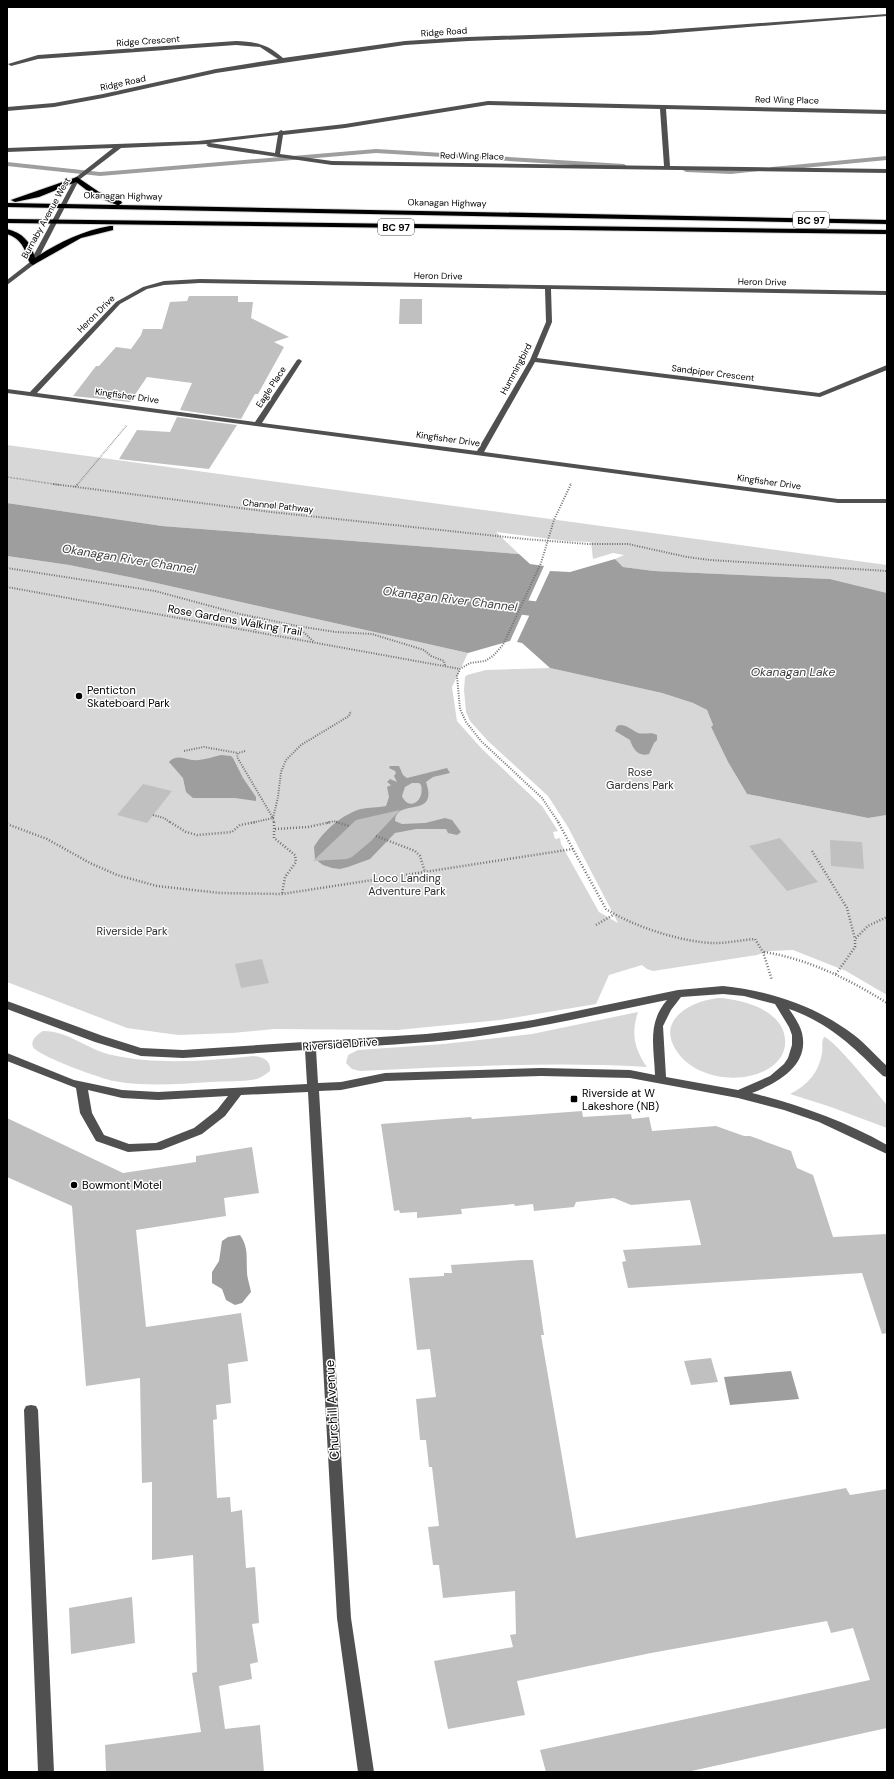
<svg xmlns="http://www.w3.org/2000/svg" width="894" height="1779" viewBox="0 0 894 1779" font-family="'DM Sans',sans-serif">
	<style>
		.green { fill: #d7d7d7 }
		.water { fill: #9e9e9e; fill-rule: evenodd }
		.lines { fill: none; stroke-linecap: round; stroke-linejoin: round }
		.stream { fill: #9e9e9e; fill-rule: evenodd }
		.canal { fill: #9e9e9e; fill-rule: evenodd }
		.building { fill: #c0c0c0 }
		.highway-casing { stroke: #dbdbdb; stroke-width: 2 }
		.path-far2 { stroke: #727272; stroke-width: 1.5; stroke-dasharray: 0.5 1; stroke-linecap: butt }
		.path-far1 { stroke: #727272; stroke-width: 2; stroke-dasharray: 1 1.5; stroke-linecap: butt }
		.path { stroke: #727272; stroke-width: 2.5; stroke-dasharray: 1 2; stroke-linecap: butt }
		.minor { fill: #505050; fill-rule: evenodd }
		.highway { fill: #000; fill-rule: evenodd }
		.poi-dot { fill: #000; stroke: #fff; stroke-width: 1.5 }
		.labels { text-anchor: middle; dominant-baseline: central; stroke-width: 3; stroke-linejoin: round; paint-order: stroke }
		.far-street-label { font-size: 9px; fill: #000; stroke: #fff }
		.shield { fill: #fff; stroke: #4c4c4c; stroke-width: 1 }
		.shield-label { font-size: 10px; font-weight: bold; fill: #000 }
		.street-label { font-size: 11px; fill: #000; stroke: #fff }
		.poi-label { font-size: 11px; fill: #000; stroke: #fff; text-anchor: start }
		.park-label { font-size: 11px; fill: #2e2e2e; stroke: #fff }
		.water-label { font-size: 12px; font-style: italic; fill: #3f3f3f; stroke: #fff }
		.near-street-label { font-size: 13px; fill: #000; stroke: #fff }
	</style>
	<rect width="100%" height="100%" fill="#fff"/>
	<path class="green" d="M7,445l880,120v28l-57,-14 -176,-8 -31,-4 -8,-8 9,-4 -11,-2 -20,6 -2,-17 -25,-1 -70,-9 23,22 -357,-28 -155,-23z
		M7,556l62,9 65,13 334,75 -16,34 5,34 25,28 60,57 16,25 -5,1 2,7 5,-1 1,6 38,68 19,11 -50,-96 -20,-31 -60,-55 -18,-20 -4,-9 -2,-22 1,-13 2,-2 19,-5 64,-2 112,25 31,10 14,7 6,15 -2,2 17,35 19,32 121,24 19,-3v180l-41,-24 -53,-21 -23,1 -13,4 -104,16 -6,-2 -5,-4 -33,10 -13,29 -96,16 -103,10 -123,-1 -42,4 -54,2 -51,-7 -120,-46z
		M718,998c25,1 70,13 67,47 -1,11 -9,20 -19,25 -27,15 -73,8 -90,-20 -20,-31 16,-49 42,-52z
		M638,1012c-7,21 -4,37 9,55 -95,-6 -191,0 -287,4l-8,-2 -6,-6 2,-8 10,-5 86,-6 88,-10z
		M43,1031c26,0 45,19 69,24 43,10 98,6 141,1 10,1 18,4 17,15 -4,3 -8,6 -13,8 -15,3 -31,2 -46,3 -32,2 -65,5 -97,-1 -12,-2 -76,-25 -81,-34 -3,-7 5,-13 10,-16z
		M824,1037c10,2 53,56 63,68v23l-59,-22 -38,-12c18,-9 29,-22 32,-41 1,-6 -1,-11 2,-16z"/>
	<path class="water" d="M7,503l155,23 357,28 11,10 14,2 -34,75 -42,12 -334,-75 -65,-13 -62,-9z
		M615,559l8,8 31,4 176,8 57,14v222l-19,3 -121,-24 -19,-32 -17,-35 2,-2 -6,-15 -14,-7 -31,-10 -112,-25 -28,-25 -5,-1 33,-71 20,1z
		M620,725c7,0 12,5 18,8 7,2 13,-2 19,2v5l-3,3 -5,11c-11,3 -16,-5 -19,-14l-15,-9 2,-5z
		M221,755l10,1 2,2 10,20 13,19v4l-21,-3h-42l-7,-6 -3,-14 -14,-16c7,-8 15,-3 23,-2 10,1 20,-3 29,-5z
		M390,766h9l4,9 4,3 40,-10 3,5 -17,4 -7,5c13,38 -30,15 -31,39l7,3 23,-1 20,-5 7,2 9,12 -4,3 -9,-2 -2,-4h-30l-21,4 -25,26 -22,8 -8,2 -8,-1 -9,-3 -8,-6 -1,-12c10,-17 29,-33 47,-38 8,-2 17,-1 25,-3l3,-9 -2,-10 4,-2 -4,-3 3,-3 7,3 -3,-6 2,-3 -1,-2 -6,-3zM412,783h7l2,2c4,16 -12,27 -19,11l3,-9z
		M240,1235c9,13 6,23 7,37 0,6 3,13 4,20l-9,11 -7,2 -9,-5 -4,-11 -10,-6v-11l7,-11 3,-20 6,-4z
		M791,1371l8,28 -69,6 -6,-28z"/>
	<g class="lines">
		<path class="stream" d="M376,149l248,15 3,2 -3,2 -248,-15 -276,23 -93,-10v-4l93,10z
			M887,156v4l-115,11 -3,-2 3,-2z
			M757,168l3,2 -1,1 -28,3 -45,-2 -3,-2 3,-2 45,2z"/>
		<path class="canal" d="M482,595l93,11 9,2 4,6 -4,6 -9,2 -102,-14 -4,-5 4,-5z"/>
	</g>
	<path class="building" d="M189,296h49v6h15l-2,16 38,19 -15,5 10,5 -26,47h-3l-14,25 -61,-9 12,-27 -45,-6 -17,25 -57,-6 23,-30h3l17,-19 15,2 10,-14 2,-6h19l8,-27 17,-1z
		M400,299h22v25h-23z
		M177,417l60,8 -28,44 -90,-10 18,-29 33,2z
		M143,784l29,7 -25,32 -30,-8z
		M400,810l-29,31 -19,16 -5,2 -34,2 43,-41z
		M780,838l38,44 -31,9 -38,-45z
		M830,840l32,2 2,27 -33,-3z
		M262,959l7,24 -28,5 -6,-24z
		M582,1111l1,6 48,-3 1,5 17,-2 3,14 64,-5 28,10h6l41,15 6,17 16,7 20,62 54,-3v99l-5,1 -20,-61 -234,15 -6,-26 4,-1 -3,-11 78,-5 -11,-45 -59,5 -17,-7 -38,4 -2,5 -40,4 -1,-7 -18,2 -1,-2 -53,5 1,5 -45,4v-6l-17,1 -1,-3 -5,1 -13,-87 90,-7 1,2z
		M7,1118l116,55 73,-11v-6l56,-9 7,46 -35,5 2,18 -90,14 10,97 95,-14 7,48 -20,3 3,39 -15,2 1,14 -4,1 4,78 13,-1 1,15 11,-2 4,58 9,-1 4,56 -7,1 6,38 -8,2 2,15 -33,7 6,43 35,-4 4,47h-158l-1,-27 96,-13 -9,-59 5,-1 -4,-117 -41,5v-78l-10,1 -2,-105 -54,8 -14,-180 -65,-29z
		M523,1260h10l11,75h-3l35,203 270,-50 4,7 37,-6v239l-200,44h-141l-6,-22 330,-70 -17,-52 -22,5 -4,-12 -176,32 -134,28 8,34 -77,14 -14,-68 79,-14 -3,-12 6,-1 -1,-43 -72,7 -4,-33h-6l-5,-38 11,-1 -7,-59h-3l-3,-27h-6l-4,-41 20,-2 -6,-48 -13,1 -8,-72 35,-2v-3h8l-1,-8z
		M711,1358l7,24 -27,3 -7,-24z
		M132,1597l3,46 -64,11 -2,-46z"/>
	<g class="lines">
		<g class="highway-casing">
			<path id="highway" d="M77,177l22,15 22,9 1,2 -3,2 768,15v4l-880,-17v-4l110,2 -24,-10 -17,-13 -37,15 -24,5 -4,-2z
				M7,219l880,11v4l-880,-11z
				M110,226h3v4l-32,8 -48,27c-9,-3 -3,-23 -26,-31v-5c16,4 24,13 28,29 24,-16 47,-27 75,-32z"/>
		</g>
		<path class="path-far2" d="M7,477l53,8
			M77,485l50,-60
			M570,485l1,-2"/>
		<path class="path-far1" d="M53,484l218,28 254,27 63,5h40l59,13 23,3 177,11
			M75,487l3,-3
			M7,568l148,23 85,23 57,12 39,6 36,2 52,16 7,6 13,5 1,5
			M7,587l453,82
			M252,617l4,15
			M298,627l16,15
			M184,751l20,-4 34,6
			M245,751l-7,2 -1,4 36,61 1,5
			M153,815l11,3 7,5
			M251,823l22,-5 5,-21 3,-25 5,-12 15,-15 48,-29 2,-5
			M327,823l7,-2 5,2
			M559,823l-17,-25 -61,-57 -15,-19 -6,-13 -3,-33 3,-7 10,-6 15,-2 8,-5 10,-11 38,-82 13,-43 17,-36"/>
		<path class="path" d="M170,822l16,10 11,3 35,-3 8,-7 16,-3
			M274,822v16l21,17 1,7 -11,15 -3,17
			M336,822l13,4
			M558,822l48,87c26,17 78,34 109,34 13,0 27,-3 40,-4l8,13 9,28
			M7,824l40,15 43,24 27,12 40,11 63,7 62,1 291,-45
			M275,829l33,-2 23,-5
			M376,836l39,15 5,5 5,16
			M812,851l35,57 8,31
			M596,925l17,-10
			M764,952c44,7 85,27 123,51
			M836,974l19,-27v-8l13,-13 19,-9"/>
		<path class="minor" d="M887,14v2l-237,19 -182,6 -63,4 -189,28 -113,25 -49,9 -47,4v-4l47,-4 49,-9 113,-25 62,-10 -18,-12 -24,-2 -198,14 -27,7 -3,-2 30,-9 198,-14c21,1 31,3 47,17l122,-17 63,-4 182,-6z
			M488,101l399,9v4l-221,-5 4,57 217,3v4l-555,-8 -123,-18 -3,-2 2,-1 -87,4 -42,32 -43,83 -29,22v-5l23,-18 45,-84 38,-30 -106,4v-4l191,-7 80,-9 3,-2 2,1 62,-7zM488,105l172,4 4,57 -332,-5 -52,-7 3,-19 62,-7zM278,135l-3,18 -65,-10z
			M200,279l687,12v4l-336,-6 1,33 -15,36 282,35 68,-28v5l-67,27 -285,-35 -51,90 354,47h49v4h-49l-831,-110v-4l23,3 86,-90 27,-15 21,-6zM200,283l345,6 1,33 -16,38 -53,91 -215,-28 40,-62 -3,-2 -2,1 -42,62 -218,-29 83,-89 27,-15 17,-4z
			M723,986c47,5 93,20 131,49 12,9 22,21 33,31v11l-4,-1c-31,-30 -52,-52 -94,-67 5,7 11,16 13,24 8,33 -26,51 -50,60 47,12 93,28 135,52v9l-68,-32 -35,-12 -46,-12 -108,-20 -89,-2 -156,5 -44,9 -22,1 32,527 23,154h-16l-21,-154 -29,-526 -67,3 -16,21 -23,18 -41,16 -33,2 -32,-11 -16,-28 -4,-25 -69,-27v-8l67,27 48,10 36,2 149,-8 -2,-34 -122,8 -42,-2 -46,-14 -88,-33v-8l96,35 38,12 42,2 243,-16 47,-5 60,-9 145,-30zM723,994l21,2 31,8 14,23 3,8v10l-4,13 -4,6 -14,12 -32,14 -72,-13 -3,-51 8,-16 10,-13zM667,1000c-20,23 -13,47 -12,75l-25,-5 -89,-2 -156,5 -44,9 -23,1 -2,-34c52,-3 105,-5 157,-12 65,-9 130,-24 194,-37zM88,1090l34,8 36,2 70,-4 -11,14 -23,18 -38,15 -27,1 -25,-9 -12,-22z
			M31,1405l5,1 2,4 16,362h-16l-14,-362 2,-4z"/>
		<use href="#highway" class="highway"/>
	</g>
	<g class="poi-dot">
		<circle cx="79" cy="696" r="4"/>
		<rect x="570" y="1095" width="8" height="8" rx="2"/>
		<circle cx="74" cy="1185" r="4"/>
	</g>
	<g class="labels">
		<g class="far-street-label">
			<text transform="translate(444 32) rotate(-4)">Ridge Road</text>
			<text transform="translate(148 41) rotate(-4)">Ridge Crescent</text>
			<text transform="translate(123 83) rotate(-12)">Ridge Road</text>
			<text transform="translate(787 100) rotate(1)">Red Wing Place</text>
			<text transform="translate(472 156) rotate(1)">Red Wing Place</text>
			<text transform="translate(123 196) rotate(1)">Okanagan Highway</text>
			<text transform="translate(447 203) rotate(1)">Okanagan Highway</text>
			<text transform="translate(46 218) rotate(-61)">Burnaby Avenue West</text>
			<text transform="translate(438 276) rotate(1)">Heron Drive</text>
			<text transform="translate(762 282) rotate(1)">Heron Drive</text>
			<text transform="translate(96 314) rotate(-45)">Heron Drive</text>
			<text transform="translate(516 369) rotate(-62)">Hummingbird</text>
			<text transform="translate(713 373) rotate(7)">Sandpiper Crescent</text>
			<text transform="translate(271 387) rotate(-57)">Eagle Place</text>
			<text transform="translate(127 396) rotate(8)">Kingfisher Drive</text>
			<text transform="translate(448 439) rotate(8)">Kingfisher Drive</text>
			<text transform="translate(769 482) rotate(8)">Kingfisher Drive</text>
			<text transform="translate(278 506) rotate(6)">Channel Pathway</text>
		</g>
		<g class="shield">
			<rect x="793" y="212" width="36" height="16" rx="3"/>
			<rect x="378" y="219" width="36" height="16" rx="3"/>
		</g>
		<g class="shield-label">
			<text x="811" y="220">BC 97</text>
			<text x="396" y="227">BC 97</text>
		</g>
		<g class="street-label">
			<text transform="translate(235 620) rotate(10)">Rose Gardens Walking Trail</text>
			<text transform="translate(340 1044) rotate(-4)">Riverside Drive</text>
		</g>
		<g class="poi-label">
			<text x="87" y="690">Penticton<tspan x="87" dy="13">Skateboard Park</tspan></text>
			<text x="582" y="1093">Riverside at W<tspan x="582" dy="13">Lakeshore (NB)</tspan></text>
			<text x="82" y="1185">Bowmont Motel</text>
		</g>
		<g class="park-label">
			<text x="640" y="772">Rose<tspan x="640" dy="13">Gardens Park</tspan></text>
			<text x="407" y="878">Loco Landing<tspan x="407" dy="13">Adventure Park</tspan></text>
			<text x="132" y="931">Riverside Park</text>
		</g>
		<g class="water-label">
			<text transform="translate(129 559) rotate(9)">Okanagan River Channel</text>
			<text transform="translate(450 599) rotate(7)">Okanagan River Channel</text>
			<text x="793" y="672">Okanagan Lake</text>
		</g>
		<g class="near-street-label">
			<text transform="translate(332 1410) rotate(-93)">Churchill Avenue</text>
		</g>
	</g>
	<rect width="894" height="1779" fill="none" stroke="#000000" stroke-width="16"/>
</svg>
